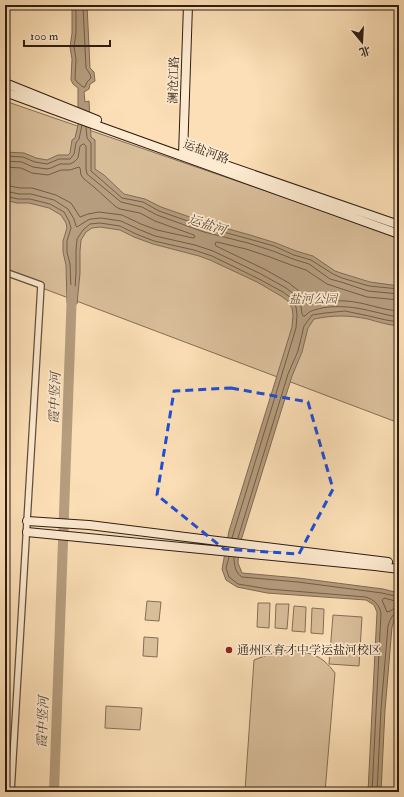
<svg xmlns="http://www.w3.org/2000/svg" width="404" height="797" viewBox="0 0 404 797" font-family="'IM FELL Double Pica','Noto Serif SC',serif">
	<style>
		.green { fill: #d9be9a; stroke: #846e56 }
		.water { fill: #b69d7e; stroke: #806a53 }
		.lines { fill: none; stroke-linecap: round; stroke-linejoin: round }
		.shore { stroke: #725d48; stroke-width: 1 }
		.river { stroke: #b69d7e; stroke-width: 10 }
		.street-casing { stroke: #624e3b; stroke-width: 8 }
		.secondary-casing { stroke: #2f1d12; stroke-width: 10 }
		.street { stroke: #fdead0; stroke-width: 5.5 }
		.secondary { stroke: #fdead0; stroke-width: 8 }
		.marked { fill: none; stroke: #1d4ed8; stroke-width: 3; stroke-dasharray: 8 5; stroke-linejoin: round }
		.poi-dot { fill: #8f2418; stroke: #fdead0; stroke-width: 1.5 }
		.labels { text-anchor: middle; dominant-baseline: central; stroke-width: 3.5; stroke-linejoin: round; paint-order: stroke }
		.street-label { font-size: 12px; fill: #2f1d12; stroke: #fdead0 }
		.park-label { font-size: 12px; font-style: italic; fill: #624d3b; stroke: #fdead0 }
		.poi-label { font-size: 12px; fill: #2f1d12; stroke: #fdead0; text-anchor: start }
		.water-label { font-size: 13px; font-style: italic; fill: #5e4a38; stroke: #fdead0 }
	</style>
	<rect width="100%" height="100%" fill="#fcdfb6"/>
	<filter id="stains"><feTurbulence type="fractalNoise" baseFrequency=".005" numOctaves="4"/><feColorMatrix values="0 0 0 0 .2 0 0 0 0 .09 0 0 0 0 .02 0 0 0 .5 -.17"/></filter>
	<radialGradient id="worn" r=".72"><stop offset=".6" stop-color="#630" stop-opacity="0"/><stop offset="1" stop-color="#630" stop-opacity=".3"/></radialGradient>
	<path class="green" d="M5,101l394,136v186l-394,-149z
		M147,601l14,1 -2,19 -14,-1z
		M258,603h12l-1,25 -12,-1z
		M276,604h13l-2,25 -12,-1z
		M294,606l12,1 -1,25 -13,-1z
		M312,608l12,1 -1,25 -12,-1z
		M333,615l29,2 -3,49 -30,-2z
		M144,637l14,1 -1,19 -14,-1z
		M291,650c12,2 24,3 33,11 4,3 8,8 11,12l-10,119h-78l-2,-2 9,-130 21,-8z
		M106,706l36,2 -2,22 -35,-2z"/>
	<path class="water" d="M72,5h15l3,63 4,4 1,9 -5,3 -1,5 -5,3 1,10 4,-1 2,36 4,3v29l9,6 20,19 21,5 16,8 46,16 43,12 26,8 20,8 17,5 22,15 9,3 26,8 29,4v40c-11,-1 -21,-4 -31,-7 -20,-4 -34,-4 -54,0l-6,9 -6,24 -10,24 -53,171 -1,16 4,10 56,5 85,11 16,4v22l-4,3 -3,9 -7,83 -4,82h-13l9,-180 -3,-7 -8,-5 -99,-7 -30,-6 -11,-7 -4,-11 7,-38 63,-204 1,-12 -1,-7 -4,-7 -7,-5 -24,-14 -47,-22 -11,-4 -46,-12 -19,-7 -14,-7 -20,-3 -8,1 -6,4 -5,8 -1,11v22l-3,31 -10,-1 -1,-38 -3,-13v-11l4,-13 -1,-5 -5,-8 -12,-7 -20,-5h-12l-12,-3v-48l19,1 12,5 11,2 11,-5h10l2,-2 2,-13 3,-2 3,-13v-37l-5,-4 -2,-4 1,-21 -2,-12 2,-14z"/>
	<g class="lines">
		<path class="shore" d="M76,5v28l-2,14 2,12 -1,20 2,3 6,5h2l2,-5 4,-4 -1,-4 -4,-6 -3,-63
			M86,127l1,11 4,5v28l31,27 21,4 16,9 46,16 44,12 25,7 20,9 17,5 22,14 9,4 27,8 30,3
			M5,156l18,1 12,5 12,2 12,-5h11l4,-5 2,-11 3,-4 3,-14
			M5,161l17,1 11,5 14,2 4,-1 9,-4h10l4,-2 4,-4 2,-12 3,-2h1l2,2v23l1,5 34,28 21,5 15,8 47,17 44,11 25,8 20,8 16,5 21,15 11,3 27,9 31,3
			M5,167l16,1 11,5 16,2 13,-5h9l9,-3 1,1 1,7 3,4 10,8 22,20 4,2 20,4 15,8 39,14 1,2 -2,1 -36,-8 -16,-6 -19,-9 -23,-3 -11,2 -8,3 -9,-14 -15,-8 -24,-7h-12l-15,-3
			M5,191l14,3h12l23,6 14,9 6,10 2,7 1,1 11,-7 3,-1 10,-1 20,3 17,8 17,7 40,9 18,6 48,23 25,14 9,7 5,8 1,3 1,8 1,2h2c5,-6 10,-6 17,-8 16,-3 33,-1 49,3 10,2 18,5 28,6
			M5,196l13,3h12l20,5 14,8 5,9 2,7 -4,13v11l3,12 1,25 1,2h2l1,-2 1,-16v-22l1,-12 6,-9 7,-6 10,-1 20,3 16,8 18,7 40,9 18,6 47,23 24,13 8,6 5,9 1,8 -1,13 -64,210
			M399,300l-32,-3 -28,-9 -12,-4 -21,-14 -15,-5 -21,-8 -24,-8 -29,-7 -2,1 1,3 48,23 25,14 10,8 9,14c12,-2 25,-5 38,-4 18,1 35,9 53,10
			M238,538l50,-164 10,-23 6,-25 8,-11 13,-2 20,-2 24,5 17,4 13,2
			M229,557l-3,11 3,9 9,7 30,5 98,8c8,3 13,7 15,16l-9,179
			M234,557c0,7 1,16 8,20l56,5 84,11 17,4
			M399,602l-15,-4 -2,2 5,12c4,0 7,-5 12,-5
			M377,792l4,-83 7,-83c2,-6 4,-13 11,-14"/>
		<path class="river" d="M54,792l18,-502"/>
		<g class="street-casing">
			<path id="street" d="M5,272l36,13 -30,507"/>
		</g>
		<g class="secondary-casing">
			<path id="secondary" d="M5,83l92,37
				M5,92l68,25 326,117
				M185,151l214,74
				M183,155l5,-150
				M27,521l62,4 299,37
				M27,532l348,34 24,3"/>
		</g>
		<use href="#street" class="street"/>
		<use href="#secondary" class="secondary"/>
	</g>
	<path class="marked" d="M231,388l77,14 25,87 -34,65 -75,-5 -67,-54 17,-104z"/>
	<circle class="poi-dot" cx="229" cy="650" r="4"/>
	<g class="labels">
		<g class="street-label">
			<text transform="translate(174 80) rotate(-88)">澜沧江路</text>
			<text transform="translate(206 152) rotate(20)">运盐河路</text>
		</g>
		<g class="park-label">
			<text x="313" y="299">盐河公园</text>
		</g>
		<g class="poi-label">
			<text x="237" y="650">通州区育才中学运盐河校区</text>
		</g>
		<g class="water-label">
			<text transform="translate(207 225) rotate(18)">运盐河</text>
			<text transform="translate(55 398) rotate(-88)">霞中竖河</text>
			<text transform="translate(43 722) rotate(-88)">霞中竖河</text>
		</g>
	</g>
	<rect width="404" height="797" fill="none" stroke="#fcdfb6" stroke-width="20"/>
	<rect x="6" y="6" width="392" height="785" fill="none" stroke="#2f1d12" stroke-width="2"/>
	<rect x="10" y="10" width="384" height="777" fill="none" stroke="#2f1d12"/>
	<g transform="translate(362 42) rotate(162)" stroke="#fdead0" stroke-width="3" paint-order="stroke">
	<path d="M0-3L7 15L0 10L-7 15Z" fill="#2f1d12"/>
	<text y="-6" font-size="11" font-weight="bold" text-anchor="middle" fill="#2f1d12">北</text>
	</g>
	<path d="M24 40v6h86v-6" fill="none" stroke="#2f1d12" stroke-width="2"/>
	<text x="30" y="40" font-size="12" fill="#2f1d12" stroke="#fdead0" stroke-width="3" paint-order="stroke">100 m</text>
	<rect width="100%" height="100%" filter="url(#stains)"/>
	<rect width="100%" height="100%" fill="url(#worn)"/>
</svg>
